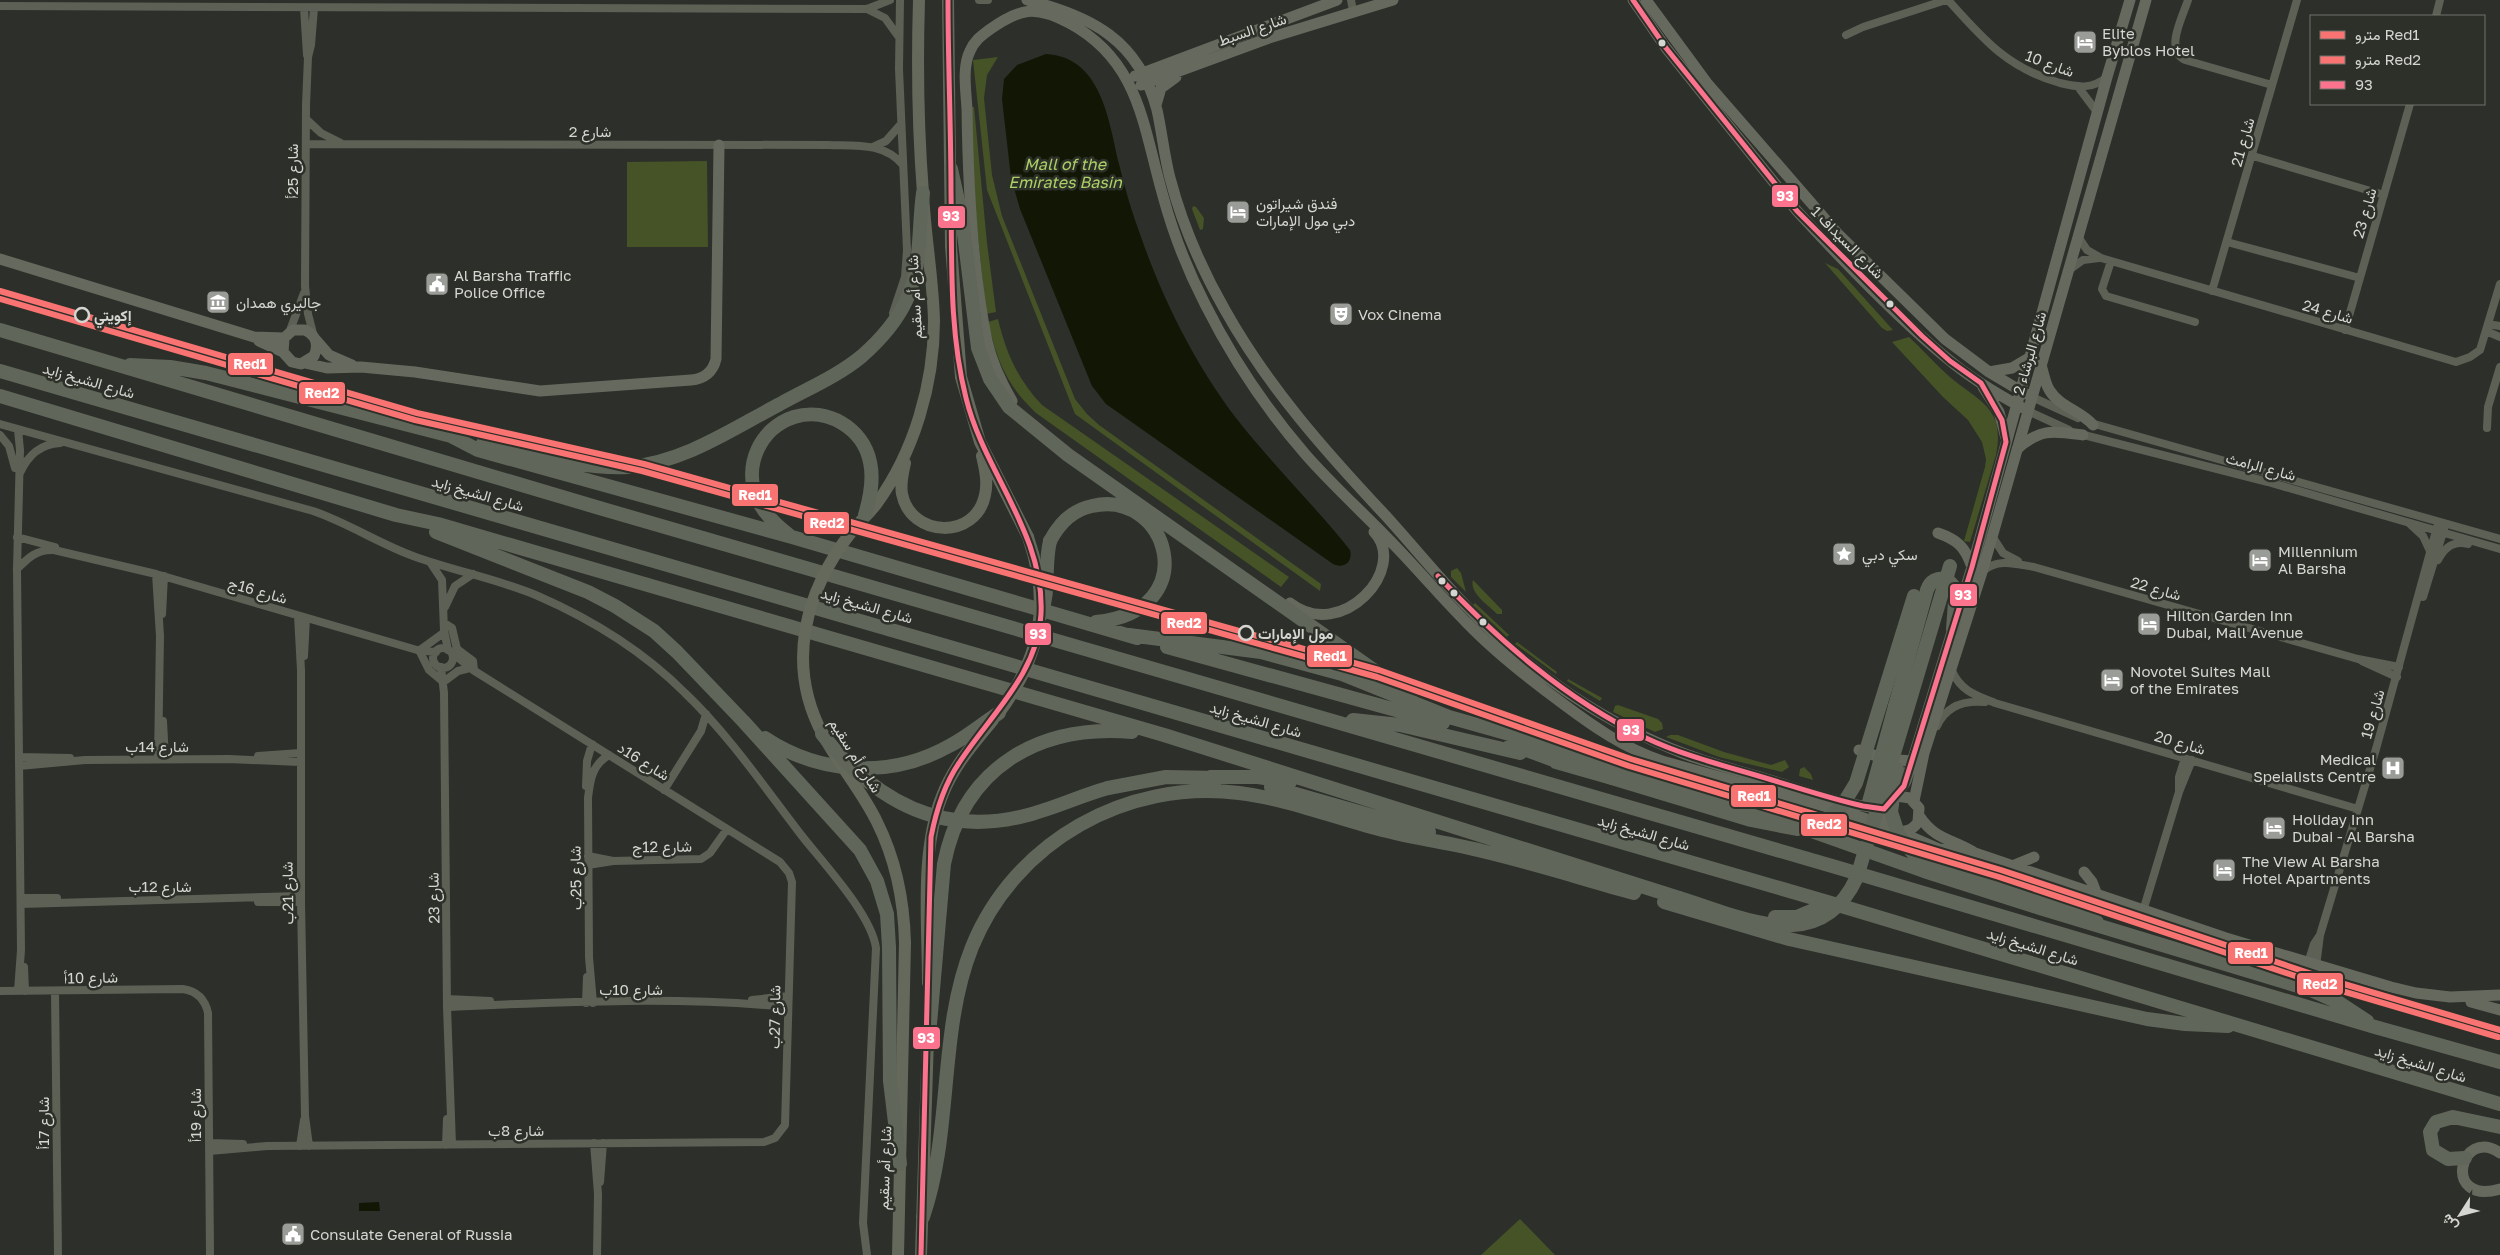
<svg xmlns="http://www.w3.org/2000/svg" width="2500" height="1255" viewBox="0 0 2500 1255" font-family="'Golos Text',Vazirmatn,sans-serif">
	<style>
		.green { fill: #455327 }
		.water { fill: #111704 }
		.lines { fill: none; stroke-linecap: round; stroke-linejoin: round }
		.street { stroke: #5c6055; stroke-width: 8 }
		.secondary { stroke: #666a5e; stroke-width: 11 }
		.primary { stroke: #64695c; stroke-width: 12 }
		.highway { stroke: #606659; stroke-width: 14 }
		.primary-bridge { stroke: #64695c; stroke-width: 12 }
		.highway-bridge { stroke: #606659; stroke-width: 14 }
		.bus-1-casing { stroke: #2d3029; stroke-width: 9 }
		.bus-1 { stroke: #fc738d; stroke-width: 5 }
		.metro-1-casing { stroke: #2d3029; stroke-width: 10 }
		.metro-2-casing { stroke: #2d3029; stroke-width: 10 }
		.metro-1 { stroke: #fa7373; stroke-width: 6 }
		.metro-2 { stroke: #fa7373; stroke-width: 6 }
		.bus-dot { fill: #d5d6d2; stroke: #2d3029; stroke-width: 2 }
		.stop-dot { fill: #2d3029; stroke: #d5d6d2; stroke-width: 2.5 }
		.labels { text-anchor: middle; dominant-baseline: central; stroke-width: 5; stroke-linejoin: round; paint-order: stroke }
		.street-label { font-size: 15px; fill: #d5d6d2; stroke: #2d3029 }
		.poi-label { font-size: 15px; fill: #d5d6d2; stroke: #2d3029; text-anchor: start }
		.stop-label { font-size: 15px; font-weight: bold; fill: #d5d6d2; stroke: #2d3029; text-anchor: start }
		.water-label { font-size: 16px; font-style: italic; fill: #acd064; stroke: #2d3029 }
		.line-badge { stroke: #2d3029; stroke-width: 2 }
		.badge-label { font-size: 14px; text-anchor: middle; font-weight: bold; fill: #fff }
	</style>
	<rect width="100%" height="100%" fill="#2d2f2a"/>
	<path class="green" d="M998,57l-11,18 -3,23 8,77 10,41 73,183 12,15 12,11 222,159 -1,7 -245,-177 -88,-224 -14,-130z
		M971,107h3l13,136 9,69 -10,2 -11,-107z
		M707,161l1,86h-81v-85z
		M1193,206l3,1 8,11 -1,11 -3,1 -8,-21z
		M1825,263l13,6 55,61 -6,1 -5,-3z
		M998,319c8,34 20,61 44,86l247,172 -8,10 -245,-174c-30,-28 -39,-53 -48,-91z
		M1909,337c14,13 27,28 42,41 31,25 54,31 45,77l-26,87 -6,-1 21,-74 1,-8 -4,-17 -14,-22 -25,-23 -51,-55z
		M1457,568l4,5 5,19 -15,-15v-6z
		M1473,580l29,30v4h-5c-9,-9 -28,-21 -24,-34z
		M1475,603l34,32 -2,2 -34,-32z
		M1517,642l40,30 -1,2 -41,-30z
		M1568,679l34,19 -2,3 -33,-20z
		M1618,705l40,14 4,4 1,6 -8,3 -42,-20 2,-6z
		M1670,735h8l46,17 47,13 14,-5 4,7 -7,5 -63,-15 -53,-20z
		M1804,767l7,7 2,6 -14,-4 1,-7z
		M1520,1219l35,36h-74z"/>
	<path class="water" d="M1046,54c56,3 63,68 73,110 6,25 13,49 22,73 22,63 54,127 95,181 36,46 78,87 114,132 3,12 -6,19 -17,14l-217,-153 -10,-7 -14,-18 -72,-177 -9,-31 -9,-79 2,-20 13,-14z
		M379,1202l1,9h-21v-8z"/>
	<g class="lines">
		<path class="street" d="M979,0h9
			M1351,0l2,11
			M1948,0c35,39 59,68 112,83 17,4 32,7 47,-6
			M2188,0c-5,16 -24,50 -3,60l87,25
			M0,6l867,3 23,-9
			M304,8l3,47
			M314,8l-3,37 -3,12 -2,48 -1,181 3,28 6,23
			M867,9l18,9 13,18
			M2436,16l4,-16
			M1846,35l17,-8 83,-27
			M2079,88l18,24
			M306,119l15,14 20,10
			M306,144l522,1c27,1 56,-3 75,20
			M873,147l13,-6 15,-17
			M2253,156l131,39
			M2079,238l8,12 14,8 355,104 14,-5 10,-7 20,-66
			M2227,242l133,36
			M2111,261l-9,28 4,7 89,26
			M2069,270l14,-10 16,-2
			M2212,291l85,-291
			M893,313l12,-36 2,-27 -8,-181 1,-69
			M2488,324l12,2
			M2345,330l65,-226
			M2486,331l14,6
			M289,333l15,-40
			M2032,397l46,21
			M2028,411l41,19
			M2091,423l409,116
			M0,424l313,87c35,12 65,32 100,45 41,15 85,23 125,40 55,24 105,55 147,97 44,42 80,95 117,143 22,28 69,78 74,112l-13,275 4,32
			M2487,428l1,-21 12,-40
			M18,430l2,20 -3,119 4,381 -3,41
			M2080,434l188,48 232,67
			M0,435l9,11 6,22
			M20,473c8,-18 20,-29 40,-30
			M2409,523l14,13 7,15
			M1992,536l11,17 15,8
			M17,537l38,10
			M2438,560c6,-12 16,-20 30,-16
			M430,562l12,18 2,50 4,20
			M17,569c11,-11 20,-20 37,-19l102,24 261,76 19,2
			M1983,571c15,-13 33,-7 51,-4l324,92 41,8
			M156,574l4,62 -2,123
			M2423,597l21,-68
			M445,607l10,-21 18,-12
			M162,614l2,-38
			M298,616l3,54v232l4,214 4,30
			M444,623l8,5 5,21 16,12 1,9
			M433 658a10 10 0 1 1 20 0a10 10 0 1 1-20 0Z
			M420,650l22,-16
			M420,652l9,18 12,10
			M304,656l2,-38
			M2362,661l35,16
			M441,667l3,26 3,314 5,137
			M1952,671c9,20 23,24 43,32l363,106
			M446,680l12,-9 12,-3
			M163,721l2,38
			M1937,726c9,-20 26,-26 48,-24
			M258,756l42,-3
			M20,757l50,1
			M19,766l66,-6 144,-1 71,3
			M586,786l1,-25 5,-17
			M664,790l37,-59 5,-17
			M2179,792v-15l6,-19
			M588,856l25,5
			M588,865l25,-4 88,-2 9,-6 17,-24
			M21,898h36
			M258,902h43
			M21,904l280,-8
			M2143,911l36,-119 13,-32
			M2308,963l6,-19 6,-9 56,-186 61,-222
			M2316,966l4,-31
			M24,967l1,24
			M0,991l183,-2c13,2 22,10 25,24l2,242
			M55,991l3,264
			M447,999l43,2
			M752,1000l36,-4
			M586,1003l1,-26
			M593,1003l-4,-46 -1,-159c2,-18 4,-33 21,-43
			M447,1007c113,-5 228,-11 341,0
			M209,1143l34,1
			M594,1143l4,51 -1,61
			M446,1145l1,-26
			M300,1146l4,-26
			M209,1151l58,-5 497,-4 11,-4 10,-13 7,-243 -3,-9 -9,-11 -307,-192 -22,-18
			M600,1182l3,-39"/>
		<path class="secondary" d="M1027,0c64,16 112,40 130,110 5,22 7,45 13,68 12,46 31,90 55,132 43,77 101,142 161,206 28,31 54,63 83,93 60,63 135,114 216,145 26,10 52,16 78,24 37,11 76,26 114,30
			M1633,0l33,48 131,163c46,50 100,107 152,149 23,19 48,34 74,48
			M1646,0l61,83 132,152 106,104 44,33 37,22
			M1135,76l202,-76
			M1141,85l128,-47 124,-38
			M1156,105l5,-17 15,-11
			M0,259l254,78 30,1
			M316,340l13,15 23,10
			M259,341l24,11 9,10 9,2 13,-8c5,-11 2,-21 -9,-26h-12l-9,8 -1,14
			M305,363l22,5 34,-1 54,5 125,19 151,-11c13,-1 22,-8 25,-21l3,-214
			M2041,365c3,9 4,19 9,26 10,16 31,20 43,34
			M1989,372l23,-4 17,-10
			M1983,387l16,25 7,26
			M1012,401c-11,-19 -20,-38 -25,-60 -15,-72 -19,-158 -20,-232 -1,-18 -5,-42 3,-58 4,-10 11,-15 19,-21 31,-22 46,-25 80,-7 71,38 74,104 94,173 10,37 24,73 42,108 27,54 61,105 101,151 29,33 62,62 92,94 23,24 45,50 69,74 29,30 61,55 95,80 32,24 62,45 100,58l186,52 40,13
			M2017,449c24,-21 36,-18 66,-14
			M1938,533c20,7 27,14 34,34
			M1290,603c52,40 119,-35 84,-71
			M1859,750l26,9 27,2
			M1897,796l13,2 9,10 -1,14c-11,18 -41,8 -34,-14 3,-9 16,-14 22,-27l66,-214 135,-490 23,-77
			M1914,801l10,-48 58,-181 164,-572
			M1920,817c16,24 34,22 55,36l251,85 165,49 25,6 34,4 50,-2
			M1900,832l39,17 32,4
			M2012,866l22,-9
			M2084,872l8,10 5,13
			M2471,1002l29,8
			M2500,1153c-40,-28 -59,53 0,36"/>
		<path class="primary" d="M948,0l3,246 10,131 19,65 48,95
			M905,463c-2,10 -5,20 -3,31 9,44 74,46 83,1 3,-13 0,-26 -3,-39
			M852,531c8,-10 18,-18 25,-28 37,-51 57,-119 57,-182 -1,-43 -9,-85 -11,-128 -5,-64 -6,-129 -4,-193
			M928,983c0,-59 -8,-131 14,-187 11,-29 31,-52 51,-76
			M898,1255l7,-312
			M921,1255l7,-217"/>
		<path class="highway" d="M951,169l11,49 16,130 12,31 19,28 59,48 314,221 29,18
			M0,330l596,177 1243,361 536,159 125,35
			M130,365l40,2 36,6 253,65
			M0,371l1848,537 652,196
			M0,396l396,119 42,9 726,211 515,163
			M451,436l27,14 314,87 345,101
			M483,443c44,9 101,27 145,24 55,-4 104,-38 152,-63 27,-15 58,-28 82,-48 17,-15 34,-34 44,-55 16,-33 12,-72 17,-108
			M436,532l152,60 27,14 39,25 23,21 67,70 116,128 17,31 10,33 2,33 1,134 10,83
			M789,535c-13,-10 -26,-22 -32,-37 -14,-32 3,-70 37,-81 33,-10 69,11 76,45 4,18 0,36 -5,53
			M1050,541c9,-17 22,-31 42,-35 76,-18 114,105 4,116
			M1129,635l132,17 81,22 107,43 103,29 234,76 138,49 116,37 271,82 27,12 29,19
			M1167,647l276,76
			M1895,706l32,-116c3,-9 10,-13 20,-11l9,10 -3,40
			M1353,720l47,5 120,28
			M765,738c56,37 126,41 186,7 17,-9 32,-22 48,-32
			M1511,744l53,20
			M1556,762l56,16
			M1211,777h47l32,5
			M1271,787l158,45
			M1108,788l58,-11 52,1
			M1899,836l14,17 14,9 146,44 24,16
			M1664,902l125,37 358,80 38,5 43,2
			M928,1047l16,-183c19,-96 94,-140 188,-132
			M2465,1158l-17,1 -15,-9 -3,-18 6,-10 17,-5 47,10
			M923,1217c30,-87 15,-185 49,-270 43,-106 155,-168 267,-154 50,6 99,26 148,38 31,8 63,12 95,20 51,12 101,28 152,42"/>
		<path class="primary-bridge" d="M852,531c-47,60 -67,133 -29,204 16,30 39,56 54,87 19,38 27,79 28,121
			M999,713c42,-57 52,-109 29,-176"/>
		<path class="highway-bridge" d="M1041,615c9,-25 3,-49 9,-74
			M822,734c51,65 117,103 202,82 29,-7 55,-20 84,-28
			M1897,769l-6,43 8,24
			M1612,778l139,42 46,9 24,-7 11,-7 10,-9 14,-23 58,-187
			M1869,802l26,-96
			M1679,898c63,19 141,60 178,-21l93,-311
			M1775,917h22l26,-11"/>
		<g class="bus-1-casing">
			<path id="bus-1" d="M1438,576c61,65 127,123 208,162 40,19 84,29 126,42 30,9 60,19 91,26l21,3 20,-23 68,-219 34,-125 -4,-22 -21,-37 -31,-22 -28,-25 -125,-125 -131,-163 -33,-48
				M921,1255l10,-418c5,-26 13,-52 28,-74 31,-48 79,-89 82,-149 4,-80 -57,-142 -75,-216 -17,-67 -14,-138 -15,-207 0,-64 -3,-127 -3,-191"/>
		</g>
		<use href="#bus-1" class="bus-1"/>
		<g class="metro-1-casing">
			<path id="metro-1" d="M0,291l417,122 227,51 735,206 252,89 370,111 326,109 173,51"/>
		</g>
		<g class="metro-2-casing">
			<path id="metro-2" d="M0,299l415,121 227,51 735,206 252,89 370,111 326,109 173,51"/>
		</g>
		<use href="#metro-1" class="metro-1"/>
		<use href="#metro-2" class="metro-2"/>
	</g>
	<defs>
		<g id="hotel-square" transform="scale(1.25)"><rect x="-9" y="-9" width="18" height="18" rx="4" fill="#9a9c97" stroke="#2d3029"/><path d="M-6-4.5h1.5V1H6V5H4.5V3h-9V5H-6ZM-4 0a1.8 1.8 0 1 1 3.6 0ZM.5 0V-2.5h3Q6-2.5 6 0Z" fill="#fff"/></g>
		<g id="civic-square" transform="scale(1.25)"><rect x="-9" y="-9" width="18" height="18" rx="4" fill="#9a9c97" stroke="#2d3029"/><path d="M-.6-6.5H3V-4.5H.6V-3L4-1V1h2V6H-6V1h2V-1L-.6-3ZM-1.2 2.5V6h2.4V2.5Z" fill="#fff"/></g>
		<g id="museum-square" transform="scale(1.25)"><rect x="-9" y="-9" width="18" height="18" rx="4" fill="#9a9c97" stroke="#2d3029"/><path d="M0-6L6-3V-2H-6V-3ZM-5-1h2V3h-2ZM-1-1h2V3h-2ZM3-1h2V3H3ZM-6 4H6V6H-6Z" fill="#fff"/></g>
		<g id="theatre-square" transform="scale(1.25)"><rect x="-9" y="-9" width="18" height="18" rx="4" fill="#9a9c97" stroke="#2d3029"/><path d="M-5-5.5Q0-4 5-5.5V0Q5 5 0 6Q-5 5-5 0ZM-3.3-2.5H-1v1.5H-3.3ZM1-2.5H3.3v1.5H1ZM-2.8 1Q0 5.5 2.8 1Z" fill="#fff"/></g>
		<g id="sight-square" transform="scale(1.25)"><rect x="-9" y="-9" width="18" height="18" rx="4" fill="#9a9c97" stroke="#2d3029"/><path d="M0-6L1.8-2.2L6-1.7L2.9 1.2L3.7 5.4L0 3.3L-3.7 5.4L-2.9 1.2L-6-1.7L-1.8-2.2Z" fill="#fff"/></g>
		<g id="hospital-square" transform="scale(1.25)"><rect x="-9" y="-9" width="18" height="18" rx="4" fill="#9a9c97" stroke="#2d3029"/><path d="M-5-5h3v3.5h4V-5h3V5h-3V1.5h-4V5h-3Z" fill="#fff"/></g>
	</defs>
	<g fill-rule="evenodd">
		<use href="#hotel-square" x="2085" y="42"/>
		<use href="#hotel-square" x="1238" y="212"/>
		<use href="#civic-square" x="437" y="284"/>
		<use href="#museum-square" x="218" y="302"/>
		<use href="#theatre-square" x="1341" y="314"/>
		<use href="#sight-square" x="1844" y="554"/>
		<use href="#hotel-square" x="2260" y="560"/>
		<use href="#hotel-square" x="2149" y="624"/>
		<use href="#hotel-square" x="2112" y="680"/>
		<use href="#hospital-square" x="2393" y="768"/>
		<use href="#hotel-square" x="2274" y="828"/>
		<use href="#hotel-square" x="2224" y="870"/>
		<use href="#civic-square" x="293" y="1234"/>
	</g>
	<g class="bus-dot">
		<circle cx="1662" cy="43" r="4.5"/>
		<circle cx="1890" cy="304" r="4.5"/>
		<circle cx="1442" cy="581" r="4.5"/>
		<circle cx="1454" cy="593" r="4.5"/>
		<circle cx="1483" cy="622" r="4.5"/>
	</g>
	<g class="stop-dot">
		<circle cx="82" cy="315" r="7"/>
		<circle cx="1246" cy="633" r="7"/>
	</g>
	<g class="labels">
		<g class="street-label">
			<text transform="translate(1252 29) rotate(-19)">شارع السبط</text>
			<text transform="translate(2050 63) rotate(20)">شارع 10</text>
			<text x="590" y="131">شارع 2</text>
			<text transform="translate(2242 142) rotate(-74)">شارع 21</text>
			<text transform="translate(292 171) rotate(-90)">شارع 25أ</text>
			<text transform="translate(2364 213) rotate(-74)">شارع 23</text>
			<text transform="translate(1848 242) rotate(45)">شارع السيداف 1</text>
			<text transform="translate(914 297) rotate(-93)">شارع أم سقيم</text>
			<text transform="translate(2328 311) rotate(16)">شارع 24</text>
			<text transform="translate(2029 353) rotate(-74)">شارع البرشاء 2</text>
			<text transform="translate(89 380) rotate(16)">شارع الشيخ زايد</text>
			<text transform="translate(2261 466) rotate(15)">شارع الرامث</text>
			<text transform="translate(478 493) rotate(16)">شارع الشيخ زايد</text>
			<text transform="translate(2156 588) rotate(16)">شارع 22</text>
			<text transform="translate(258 590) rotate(16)">شارع 16ج</text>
			<text transform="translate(867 605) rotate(16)">شارع الشيخ زايد</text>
			<text transform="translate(2372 714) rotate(-74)">شارع 19</text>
			<text transform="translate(1256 719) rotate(16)">شارع الشيخ زايد</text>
			<text transform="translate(2180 742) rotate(16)">شارع 20</text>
			<text x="157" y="746">شارع 14ب</text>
			<text transform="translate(856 755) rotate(58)">شارع أم سقيم</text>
			<text transform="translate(644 761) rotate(32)">شارع 16د</text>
			<text transform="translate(1644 832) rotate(16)">شارع الشيخ زايد</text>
			<text transform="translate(662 846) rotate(-1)">شارع 12ج</text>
			<text transform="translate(575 878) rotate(-91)">شارع 25ب</text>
			<text x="160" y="886">شارع 12ب</text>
			<text transform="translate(287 893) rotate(-91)">شارع 21ب</text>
			<text transform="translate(433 898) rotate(-91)">شارع 23</text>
			<text transform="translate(2033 946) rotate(17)">شارع الشيخ زايد</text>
			<text transform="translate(91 977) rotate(-1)">شارع 10أ</text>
			<text x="631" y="989">شارع 10ب</text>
			<text transform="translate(774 1017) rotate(-89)">شارع 27ب</text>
			<text transform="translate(2421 1063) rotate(17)">شارع الشيخ زايد</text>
			<text transform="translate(195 1115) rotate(-90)">شارع 19أ</text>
			<text transform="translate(43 1123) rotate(-90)">شارع 17أ</text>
			<text x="516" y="1130">شارع 8ب</text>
			<text transform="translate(884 1168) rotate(-88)">شارع أم سقيم</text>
		</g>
		<g class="poi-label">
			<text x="2102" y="33">Elite<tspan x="2102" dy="17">Byblos Hotel</tspan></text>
			<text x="1256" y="203">فندق شيراتون<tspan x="1256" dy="17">دبي مول الإمارات</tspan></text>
			<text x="454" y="275">Al Barsha Traffic<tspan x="454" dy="17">Police Office</tspan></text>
			<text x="236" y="302">جاليري همدان</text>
			<text x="1358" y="314">Vox Cinema</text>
			<text x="2278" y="551">Millennium<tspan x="2278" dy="17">Al Barsha</tspan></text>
			<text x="1862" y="554">سكي دبي</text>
			<text x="2166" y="615">Hilton Garden Inn<tspan x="2166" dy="17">Dubai, Mall Avenue</tspan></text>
			<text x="2130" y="671">Novotel Suites Mall<tspan x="2130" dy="17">of the Emirates</tspan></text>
			<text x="2376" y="759" text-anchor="end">Medical<tspan x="2376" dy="17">Speialists Centre</tspan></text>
			<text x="2292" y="819">Holiday Inn<tspan x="2292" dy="17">Dubai - Al Barsha</tspan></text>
			<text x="2242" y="861">The View Al Barsha<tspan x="2242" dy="17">Hotel Apartments</tspan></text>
			<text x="310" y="1234">Consulate General of Russia</text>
		</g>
		<g class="stop-label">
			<text x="94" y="315">إكويتي</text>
			<text x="1258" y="633">مول الإمارات</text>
		</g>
		<g class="water-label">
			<text x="1065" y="164">Mall of the<tspan x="1065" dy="18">Emirates Basin</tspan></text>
		</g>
	</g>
	<g class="line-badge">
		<rect x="1771" y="184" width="28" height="24" rx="5" fill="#fc738d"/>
		<rect x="937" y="205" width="29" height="24" rx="5" fill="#fc738d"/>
		<rect x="227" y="352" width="47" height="24" rx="5" fill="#fa7373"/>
		<rect x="298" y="381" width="48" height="24" rx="5" fill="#fa7373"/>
		<rect x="731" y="483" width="48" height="24" rx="5" fill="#fa7373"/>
		<rect x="803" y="511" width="47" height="24" rx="5" fill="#fa7373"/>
		<rect x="1949" y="583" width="29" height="24" rx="5" fill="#fc738d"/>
		<rect x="1160" y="611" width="48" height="24" rx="5" fill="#fa7373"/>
		<rect x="1024" y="622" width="28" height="24" rx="5" fill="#fc738d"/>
		<rect x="1306" y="644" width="47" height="24" rx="5" fill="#fa7373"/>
		<rect x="1616" y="718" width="29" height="24" rx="5" fill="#fc738d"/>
		<rect x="1730" y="784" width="47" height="24" rx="5" fill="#fa7373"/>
		<rect x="1800" y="813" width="48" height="24" rx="5" fill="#fa7373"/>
		<rect x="2227" y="941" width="47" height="24" rx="5" fill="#fa7373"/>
		<rect x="2296" y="972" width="48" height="24" rx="5" fill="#fa7373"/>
		<rect x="912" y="1026" width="29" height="24" rx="5" fill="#fc738d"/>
	</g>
	<g class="badge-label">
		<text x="1785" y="201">93</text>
		<text x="951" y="221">93</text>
		<text x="250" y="369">Red1</text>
		<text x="322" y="398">Red2</text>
		<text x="755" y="500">Red1</text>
		<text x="827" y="528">Red2</text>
		<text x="1963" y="600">93</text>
		<text x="1184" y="628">Red2</text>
		<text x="1038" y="639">93</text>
		<text x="1330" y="661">Red1</text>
		<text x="1631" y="735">93</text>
		<text x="1754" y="801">Red1</text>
		<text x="1824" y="829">Red2</text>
		<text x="2251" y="958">Red1</text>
		<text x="2320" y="989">Red2</text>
		<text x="926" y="1043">93</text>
	</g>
	<rect x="2310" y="15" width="175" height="90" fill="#2d3029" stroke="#70726d"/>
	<rect x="2320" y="31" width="25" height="8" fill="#fa7373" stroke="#70726d"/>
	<text x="2355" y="40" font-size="15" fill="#d5d6d2">مترو Red1</text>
	<rect x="2320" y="56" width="25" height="8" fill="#fa7373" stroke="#70726d"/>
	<text x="2355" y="65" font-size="15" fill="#d5d6d2">مترو Red2</text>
	<rect x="2320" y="81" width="25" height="8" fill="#fc738d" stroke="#70726d"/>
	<text x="2355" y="90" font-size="15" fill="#d5d6d2">93</text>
	<g transform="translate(2460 1215) rotate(234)" stroke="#2d3029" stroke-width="4" paint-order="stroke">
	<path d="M0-4L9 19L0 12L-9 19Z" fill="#d5d6d2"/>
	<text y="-8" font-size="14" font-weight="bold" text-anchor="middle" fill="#d5d6d2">ش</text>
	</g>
</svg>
